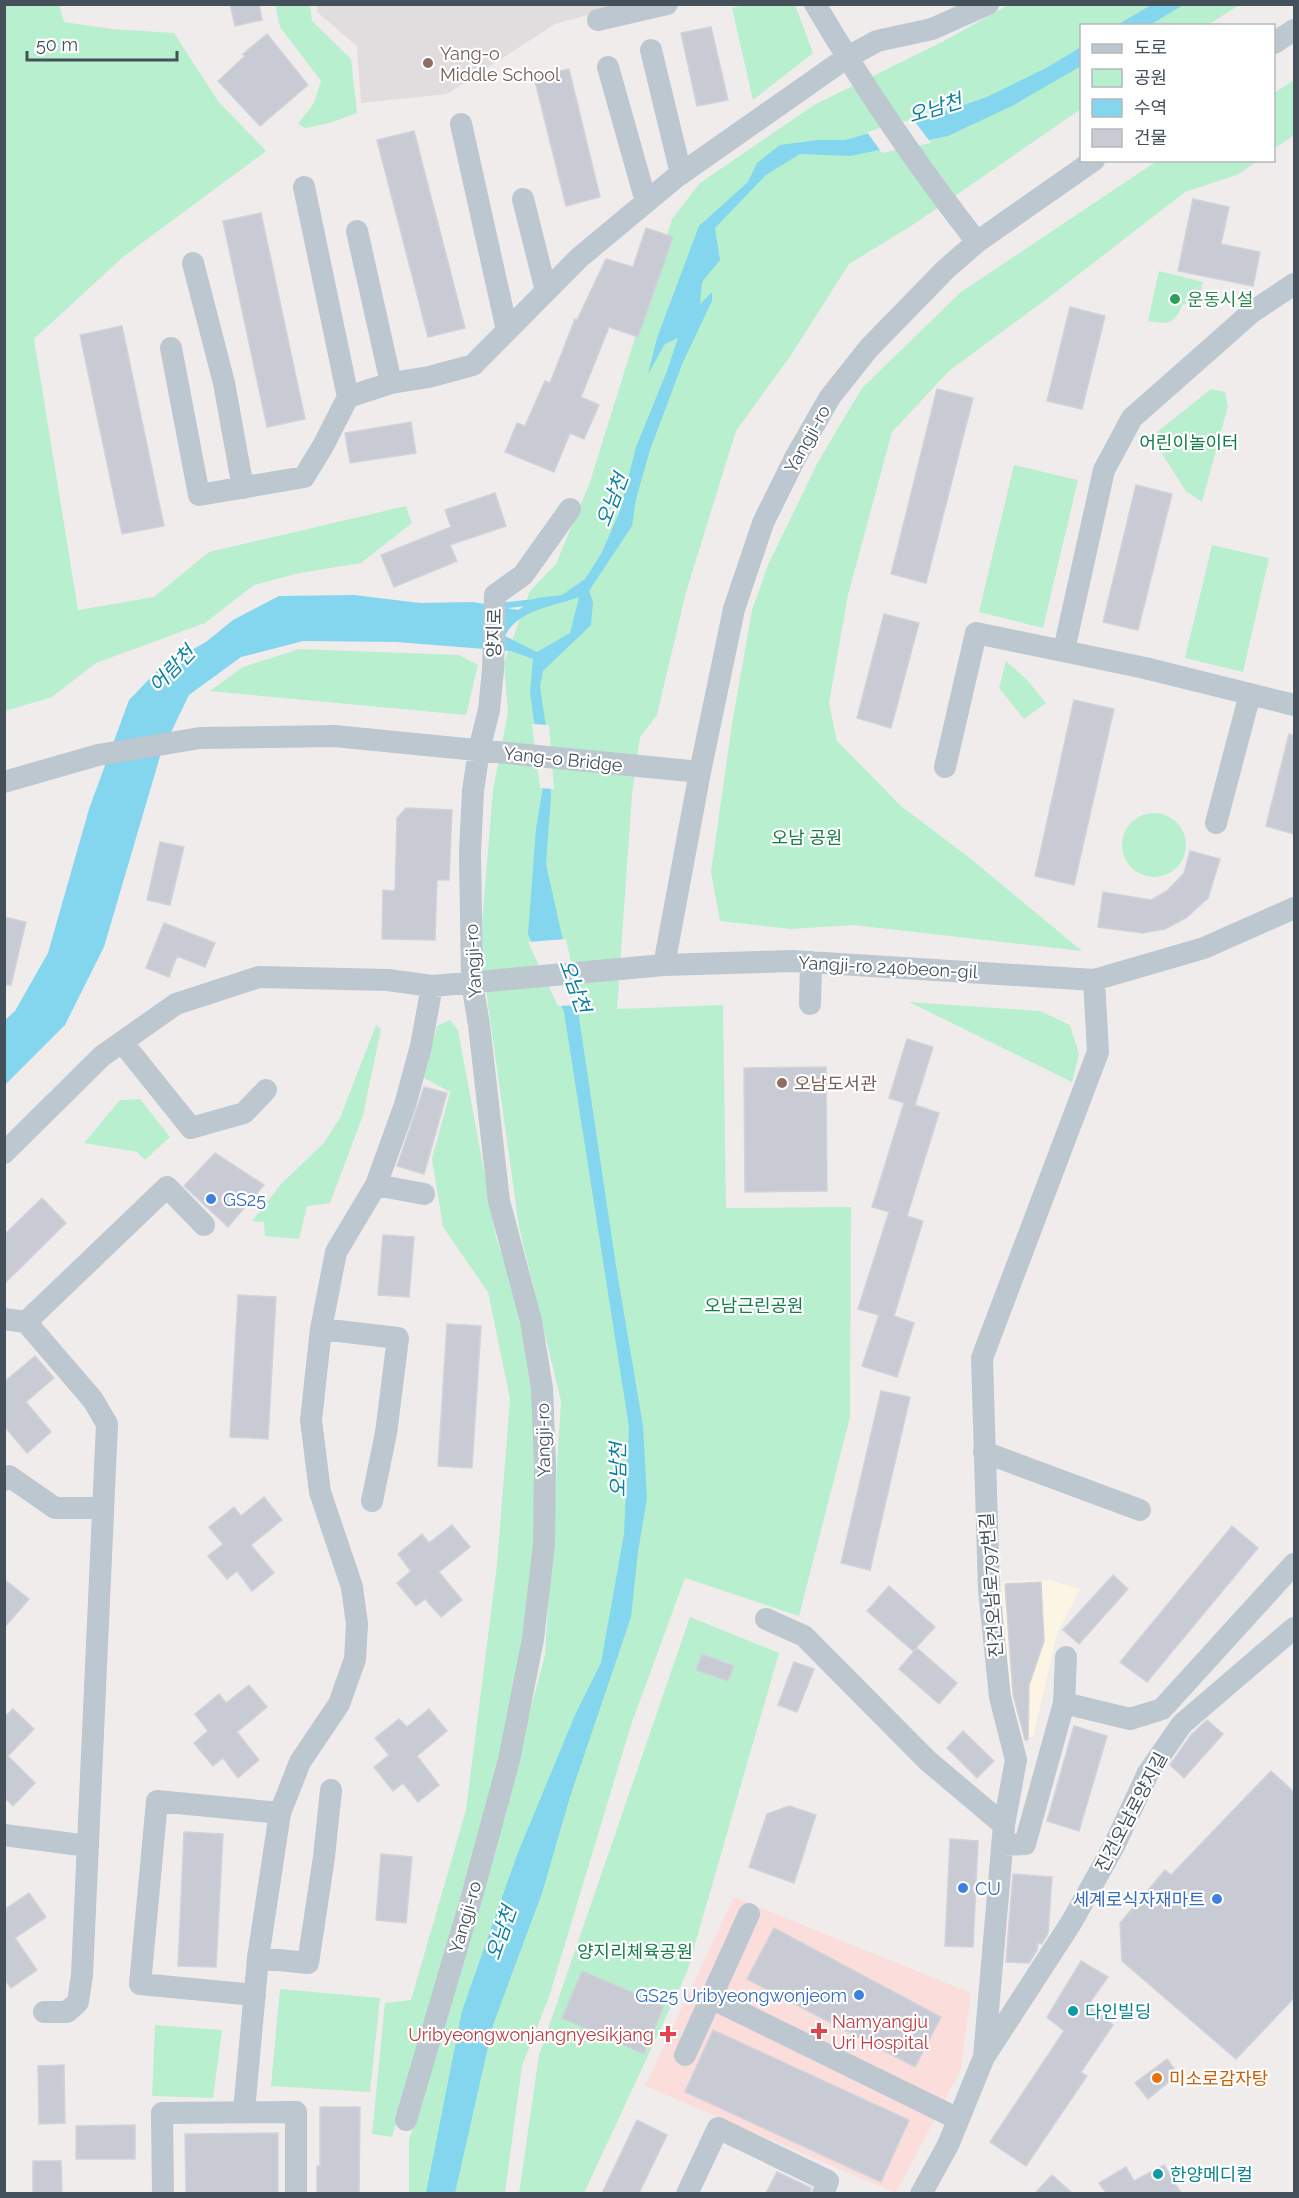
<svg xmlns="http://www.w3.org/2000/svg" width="1299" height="2198" viewBox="0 0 1299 2198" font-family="Raleway,'Noto Sans KR',sans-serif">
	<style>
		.commercial { fill: #fcf5e4 }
		.education { fill: #e1ddde }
		.medical { fill: #fbdedb }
		.green { fill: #b8efcf }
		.water { fill: #84d6ee; fill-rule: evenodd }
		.pier { fill: #f0ecec }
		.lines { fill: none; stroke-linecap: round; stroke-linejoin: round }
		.stream { stroke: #84d6ee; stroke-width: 6 }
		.building { fill: #c8cbd3; stroke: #d0d3d9; stroke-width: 1.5 }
		.minor { stroke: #bcc7d0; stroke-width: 22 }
		.education-dot { fill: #8d6e63; stroke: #fff; stroke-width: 2 }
		.leisure-dot { fill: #2e9e5b; stroke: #fff; stroke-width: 2 }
		.shop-dot { fill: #3f7fe0; stroke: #fff; stroke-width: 2 }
		.culture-dot { fill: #0f9aa8; stroke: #fff; stroke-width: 2 }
		.health-dot { fill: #e0444e; stroke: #fff; stroke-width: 2 }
		.food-dot { fill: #e8710a; stroke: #fff; stroke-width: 2 }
		.labels { text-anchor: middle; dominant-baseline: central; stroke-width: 4.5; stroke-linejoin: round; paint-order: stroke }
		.education-label { font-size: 18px; fill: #785e54; stroke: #fff; text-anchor: start }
		.leisure-label { font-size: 18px; fill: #27864d; stroke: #fff; text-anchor: start }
		.street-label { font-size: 18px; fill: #44505a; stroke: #fff }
		.park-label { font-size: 18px; fill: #147d4a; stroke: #fff }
		.shop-label { font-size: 18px; fill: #366cbe; stroke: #fff; text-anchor: start }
		.culture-label { font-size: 18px; fill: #0d838f; stroke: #fff; text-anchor: start }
		.health-label { font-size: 18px; fill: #be3a42; stroke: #fff; text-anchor: start }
		.food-label { font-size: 18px; fill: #c56008; stroke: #fff; text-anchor: start }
		.water-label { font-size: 20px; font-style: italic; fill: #0880a2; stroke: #fff }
	</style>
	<rect width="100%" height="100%" fill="#f0ecec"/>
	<path class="commercial" d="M1050,1580l30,9 -23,45 -24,103h-11l-7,-15 -8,-37 -5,-103z"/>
	<path class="education" d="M317,4l306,1 -68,19 -108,70 -86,9 -4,-57 -40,-34z"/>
	<path class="medical" d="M734,1897l237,96 -10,76 -65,124 -251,-107z"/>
	<path class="green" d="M5,4l54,1 5,17 48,7 62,4 44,68 48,50 -143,106 -89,82 44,271 76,-13 55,-45 197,-46 6,17 -51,40 -61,10 -46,12 -49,38 -109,40 -44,34 -47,14z
		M275,5h35l2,16 39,38 6,54 -27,10 -25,5 -7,-4 16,-21 7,-22 -41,-54z
		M745,5h50l18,48 -60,47 -21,-92z
		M1008,5h231l-31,20 -126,1 -1,83 -167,115 -65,40 -58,91 -55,76 -50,161 -29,123 -17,22 -8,57 -15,215 106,-4 3,203 125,-1 -1,210 -51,199 -114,-38 -54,147 -82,272 -27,69 -17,127h-96v-53l41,-131 95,-354 16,-254 -42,-174 -39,-280 13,-157 15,-78 -4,-49 26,-72 26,-27 34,-82 82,-263 28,-36 114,-78 130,-64z
		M1294,80v55l-20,14v-56z
		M1157,161h101l-21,14 -52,17 -137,106 -99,73 -57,61 -44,163 -19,108 8,38 64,65 70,53 111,92 -229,-26 -62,4 -71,-8 -9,-49 21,-148 20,-114 16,-45 50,-103 44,-74 99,-96z
		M1159,271l44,11c-4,17 -5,17 -21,23 -7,20 -15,19 -34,16z
		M1211,389l14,3 3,14 -26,96 -16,-11 -35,-54z
		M1014,465l64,15 -35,148 -64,-16z
		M1212,545l57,13 -26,114 -58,-14z
		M299,649l160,6 19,10 -12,50 -256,-24 33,-24z
		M1006,661l21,19 19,23 -22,16 -25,-31z
		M1122 845a32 32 0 1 1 64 0a32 32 0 1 1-64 0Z
		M909,1002l131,9 30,14 9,29 -7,28z
		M450,1020l8,10 38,207 21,67 17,85 2,162 -15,114 -30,124 -99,348 -20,-3 13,-131 26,-3 55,-190 31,-245 13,-166 -22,-107 -45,-65 -11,-68 18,-67 -26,-14 13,-52z
		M376,1025l5,4 -18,86 -33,88 -23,3 -8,33 -34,-3 -1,-14 -12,-1 30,-38 41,-39 17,-26z
		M140,1099l30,38 -25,23 -8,-8 -53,-9 36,-43z
		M690,1617l89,36 -92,319 -103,221 -65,1 20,-139z
		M280,1989l100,9 -10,94 -99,-6z
		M155,2025l67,5 -9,68 -61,-2z"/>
	<path class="water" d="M1151,5h32l-33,20h-33z
		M1081,47v19l-67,39 -66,31 -98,20 -50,-2 -34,21 -51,53 5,32 -18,22 -2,22 12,-12v9l-29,61 -33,88 -14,49 -4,27 -43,65 4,11 -2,23 -48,46 -3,16 9,60 2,50 -5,67 31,140 39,262 27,160 4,72 -9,54 -7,65 -61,180 -28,96 -49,132 -38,168h-29l36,-182 55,-156 58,-140 26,-52 23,-129 5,-107 -65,-415 -36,-78 8,-105 7,-42 -13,-95 3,-33 -22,-8 -115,-9 -93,-1 -62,16 -52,38 -28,58 -57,194 -39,78 -60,60v-65l10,-9 33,-58 41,-144 40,-109 32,-33 45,-25 27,-22 46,-24 75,-1 66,8 53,-1 45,8 19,-12 25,-3 23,-16 16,-25 19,-43 16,-64 31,-76 11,-33 -13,6 -17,30 9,-36 42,-112 49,-44 9,-19 23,-18 38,-5h27l87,-24 55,-19 61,-30zM579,597l-9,36 -33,19 -32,-16c12,-26 50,-30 74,-39z"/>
	<path class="pier" d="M913,119l18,24 -49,10 -15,-21z
		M532,724l17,1 5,64 -14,-1z
		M566,939l14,66 -22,1 -30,-64z"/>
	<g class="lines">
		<path class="stream" d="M498,606l37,-4"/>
	</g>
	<path class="building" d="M230,4h29l3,16 -27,6z
		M711,27l17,73 -31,6 -16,-73z
		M267,34l41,51 -48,41 -42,-45 27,-25 -2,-2z
		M569,69l31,128 -34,9 -32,-129z
		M414,131l51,197 -37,9 -51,-197z
		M1193,199l36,8 -8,37 39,8 -7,34 -75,-15z
		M261,213l44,206 -38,8 -44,-206z
		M646,228l27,9 -35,100 -29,-10 -28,70 18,8 -15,34 -14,-6 -16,39 -49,-20 12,-29 8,3 20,-45 5,2 25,-64 2,1 29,-61 27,8z
		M1070,307l35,9 -23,93 -35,-8z
		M122,326l42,200 -42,8 -42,-199z
		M937,389l36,9 -47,185 -35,-9z
		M411,422l5,31 -66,10 -5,-30z
		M1136,485l36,9 -34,136 -35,-8z
		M495,493l11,33 -56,19 7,16 -63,26 -13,-32 70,-28 -6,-17z
		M884,614l35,9 -28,105 -34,-10z
		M1074,700l40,9 -40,176 -39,-9z
		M1289,734l5,1v99l-28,-8z
		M406,808l46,2 -3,70h-12l-2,60 -53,-1 1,-49 12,1 2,-73z
		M160,842l24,5 -14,58 -23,-5z
		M1190,851l30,8 -12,39 -22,20 -21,11 -23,4 -44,-6 5,-35 48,8 16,-9 17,-18z
		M4,917l22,5 -15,63h-7z
		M164,923l51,20 -10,24 -28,-11 -8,21 -23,-9z
		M907,1039l26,8 -18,58 24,8 -32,103 16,5 -29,95 20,7 -17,54 -35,-11 17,-51 -21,-6 31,-97 -17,-5 32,-104 -15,-5z
		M826,1067l1,124 -82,1 -1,-124z
		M424,1087l23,6 -23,81 -27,-8z
		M215,1153l49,32 -36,42 -44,-41z
		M42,1198l24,25 -62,61v-49z
		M383,1235l31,2 -5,60 -31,-2z
		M238,1295l38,2 -8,142 -38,-2z
		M447,1324l34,2 -9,142 -34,-2z
		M35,1356l19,22 -28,24 25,30 -24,21 -23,-27v-44z
		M881,1391l29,6 -40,173 -29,-7z
		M264,1497l18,23 -31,25 23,28 -22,18 -15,-20 -10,8 -19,-23 15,-12 -14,-17 25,-20 7,9z
		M452,1525l18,22 -31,25 23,28 -21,17 -16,-18 -9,7 -19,-23 14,-12 -13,-17 24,-20 7,9z
		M1232,1526l26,22 -111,134 -27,-20z
		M1113,1575l15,14 -49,55 -16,-14z
		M4,1579l25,20 -25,29z
		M1041,1582l3,59 -15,44 -1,55h-3l-12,-45 -8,-111z
		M889,1586l46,41 -22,24 -46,-40z
		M917,1648l40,35 -18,21 -40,-35z
		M702,1654l32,12 -6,15 -32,-11z
		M794,1662l20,7 -17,43 -19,-7z
		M249,1685l18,22 -30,25 22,28 -21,18 -15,-20 -10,8 -19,-23 14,-12 -13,-17 24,-20 7,9z
		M13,1709l21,20 -26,27 27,27 -22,23 -9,-9v-80z
		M429,1709l18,22 -30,25 22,29 -21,17 -15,-19 -10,8 -19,-24 15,-12 -14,-17 24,-19 8,8z
		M1207,1720l16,14 -39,44 -14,-13 21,-30z
		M1074,1726l33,10 -28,95 -32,-10z
		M963,1731l31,30 -17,17 -30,-30z
		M1271,1771l23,21v206l-58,61 -114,-98 -2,-38 45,-53 6,5z
		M789,1806l27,9 -22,68 -45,-16 18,-53z
		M184,1832l39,2 -7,133 -38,-1z
		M950,1839l28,2 -5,106 -28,-1z
		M381,1854l31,3 -6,66 -30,-3z
		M1013,1874l39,3 -4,56 -6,11 -4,-1 -1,7 -8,13 -23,-1z
		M29,1893l17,24 -31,21 22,32 -26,18 -7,-9v-69z
		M774,1928l167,89 -26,50 -168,-88z
		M1081,1961l27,16 -20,28 25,20 -32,47 6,4 -61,90 -36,-24 74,-111 -17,-14z
		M582,1971l82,35 -20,48 -82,-36z
		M713,2030l196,90 -28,62 -196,-90z
		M1167,2059l11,15 -30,25 -13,-16z
		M64,2065l1,58 -26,1 -1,-58z
		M320,2107h40l-1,86h-42v-27h3z
		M637,2120l30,15 -28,58h-37z
		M135,2125v34h-59v-33z
		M278,2133v60h-92l-1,-59z
		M33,2161h28l1,32h-29z
		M1164,2165l17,28h-75l-7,-10 27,-16 8,14z
		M777,2172l34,16 -1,5h-44z
		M1052,2175l20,18h-37z"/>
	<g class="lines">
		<path class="minor" d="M815,4c49,83 103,163 162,238
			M598,20l69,-16
			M1274,43l20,-13
			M651,50l30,124
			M608,67l38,135
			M461,124l46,206
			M1094,160l-117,82 -31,27 -77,79 -39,49 -35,61 -32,65 -29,86 -34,163 -36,193 128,-4 302,19 110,-32 90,-40
			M304,187l44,210
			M523,199l23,92
			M357,231l34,152
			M193,263l31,120 19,105
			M171,348l28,147 105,-18 19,-31 25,-49 43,-14 38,-6 44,-12 106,-107 96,-80 171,-120 31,-17 55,-12 56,-25
			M1064,650l40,-180 28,-52 120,-106 42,-28
			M945,767l31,-134 169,35 149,37
			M4,782l94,-27 102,-17 134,-2 366,36
			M1216,823l34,-129
			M810,1004l1,-42
			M122,1042l69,86 53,-15 22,-23
			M4,1153l98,-97 74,-52 83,-27 129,3 44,6 232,-21
			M376,1185l48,9
			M4,1319l22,3 141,-135 37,38
			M26,1322l67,78 14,24 -25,551 -4,27 -11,10h-23
			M321,1329l77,9 -12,95 -14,68
			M984,1452l156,58
			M4,1480l5,-4 46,32h48
			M766,1619l38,17 124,125 76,64
			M1064,1703l66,16 32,-10 132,-145
			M4,1835l84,11
			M1002,1845l23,-1 39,-141 2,-46
			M749,1914l-38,84 247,121
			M258,1958l50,5 16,-106 7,-67
			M255,1995l-115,-11 17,-183 123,12
			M986,2054l85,-131 43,-77 34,-73 34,-49 112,-96
			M685,2055l26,-57
			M244,2111l14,-153 22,-145 20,-51 39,-58 16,-45 2,-35 -5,-37 -32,-95 -9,-72 10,-91 15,-77 40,-67 29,-80 16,-59 11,-60
			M406,2120l64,-217 39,-143 24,-121 11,-95 1,-80 -3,-76 -11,-67 -32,-120 -20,-176 -7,-42 -2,-131 3,-61 6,-41 10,-40 4,-40 2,-75 28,-20 47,-66
			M163,2194l-1,-81 134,-1v82
			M687,2194l31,-66 110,53 -5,13
			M921,2194l27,-49 36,-88 20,-232 12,-65 -16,-63 -11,-107 -7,-232 116,-306 -4,-72"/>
	</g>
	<g class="education-dot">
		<circle cx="428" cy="63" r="6"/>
		<circle cx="782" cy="1083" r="6"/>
	</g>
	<circle class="leisure-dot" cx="1175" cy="299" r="6"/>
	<g class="shop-dot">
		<circle cx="211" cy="1199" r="6"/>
		<circle cx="963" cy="1888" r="6"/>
		<circle cx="1217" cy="1899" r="6"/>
		<circle cx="859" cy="1995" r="6"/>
	</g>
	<g class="culture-dot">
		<circle cx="1073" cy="2011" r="6"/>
		<circle cx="1158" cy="2174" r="6"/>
	</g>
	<g class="health-dot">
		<path d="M816 2022h6v6h6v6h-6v6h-6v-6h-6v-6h6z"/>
		<path d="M665 2025h6v6h6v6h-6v6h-6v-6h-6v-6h6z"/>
	</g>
	<circle class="food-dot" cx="1157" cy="2078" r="6"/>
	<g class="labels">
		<g class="education-label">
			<text x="440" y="53">Yang-o<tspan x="440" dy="21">Middle School</tspan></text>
			<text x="794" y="1083">오남도서관</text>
		</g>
		<g class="leisure-label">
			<text x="1187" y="299">운동시설</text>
		</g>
		<g class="street-label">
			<text transform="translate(807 439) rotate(-61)">Yangji-ro</text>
			<text transform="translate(494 633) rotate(-89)">양지로</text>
			<text transform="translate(563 759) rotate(6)">Yang-o Bridge</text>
			<text transform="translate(473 961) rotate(-93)">Yangji-ro</text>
			<text transform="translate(888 967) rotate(3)">Yangji-ro 240beon-gil</text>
			<text transform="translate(543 1440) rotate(-91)">Yangji-ro</text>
			<text transform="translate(991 1585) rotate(-94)">진건오남로797번길</text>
			<text transform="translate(1131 1812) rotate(-62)">진건오남로양지길</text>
			<text transform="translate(465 1917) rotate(-74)">Yangji-ro</text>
		</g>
		<g class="park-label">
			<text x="1189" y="442">어린이놀이터</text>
			<text x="807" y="837">오남 공원</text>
			<text x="754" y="1305">오남근린공원</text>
			<text x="635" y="1951">양지리체육공원</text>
		</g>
		<g class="shop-label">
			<text x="223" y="1199">GS25</text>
			<text x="975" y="1888">CU</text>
			<text x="1205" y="1899" text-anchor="end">세계로식자재마트</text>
			<text x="847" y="1995" text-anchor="end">GS25 Uribyeongwonjeom</text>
		</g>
		<g class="culture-label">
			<text x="1085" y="2011">다인빌딩</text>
			<text x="1170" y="2174">한양메디컬</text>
		</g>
		<g class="health-label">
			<text x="832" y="2021">Namyangju<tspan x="832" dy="21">Uri Hospital</tspan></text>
			<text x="654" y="2034" text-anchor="end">Uribyeongwonjangnyesikjang</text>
		</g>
		<g class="food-label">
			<text x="1169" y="2078">미소로감자탕</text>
		</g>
		<g class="water-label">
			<text transform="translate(935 108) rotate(-17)">오남천</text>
			<text transform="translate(612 500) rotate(-69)">오남천</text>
			<text transform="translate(172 669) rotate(-46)">어람천</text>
			<text transform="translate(575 986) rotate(70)">오남천</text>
			<text transform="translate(618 1470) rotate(-90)">오남천</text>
			<text transform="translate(501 1933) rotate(-71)">오남천</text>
		</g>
	</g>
	<rect width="1299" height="2198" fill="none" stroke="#44505a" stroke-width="12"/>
	<rect x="1080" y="24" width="195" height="138" fill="#ffffff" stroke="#b4b9bd" stroke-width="1.5"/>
	<rect x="1092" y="44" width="30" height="9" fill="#bcc7d0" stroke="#b4b9bd" stroke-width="1.5"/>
	<text x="1134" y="54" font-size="18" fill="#44505a">도로</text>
	<rect x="1092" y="69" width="30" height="18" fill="#b8efcf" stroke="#b4b9bd" stroke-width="1.5"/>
	<text x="1134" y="84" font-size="18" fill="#44505a">공원</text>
	<rect x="1092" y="99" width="30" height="18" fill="#84d6ee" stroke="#b4b9bd" stroke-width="1.5"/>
	<text x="1134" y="114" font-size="18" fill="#44505a">수역</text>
	<rect x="1092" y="129" width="30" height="18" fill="#c8cbd3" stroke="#b4b9bd" stroke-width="1.5"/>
	<text x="1134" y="144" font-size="18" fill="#44505a">건물</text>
	<path d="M27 51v9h150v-9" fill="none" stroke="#44505a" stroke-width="3"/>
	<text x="36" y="51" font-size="18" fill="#44505a" stroke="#ffffff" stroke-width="4.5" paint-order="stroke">50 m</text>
</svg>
